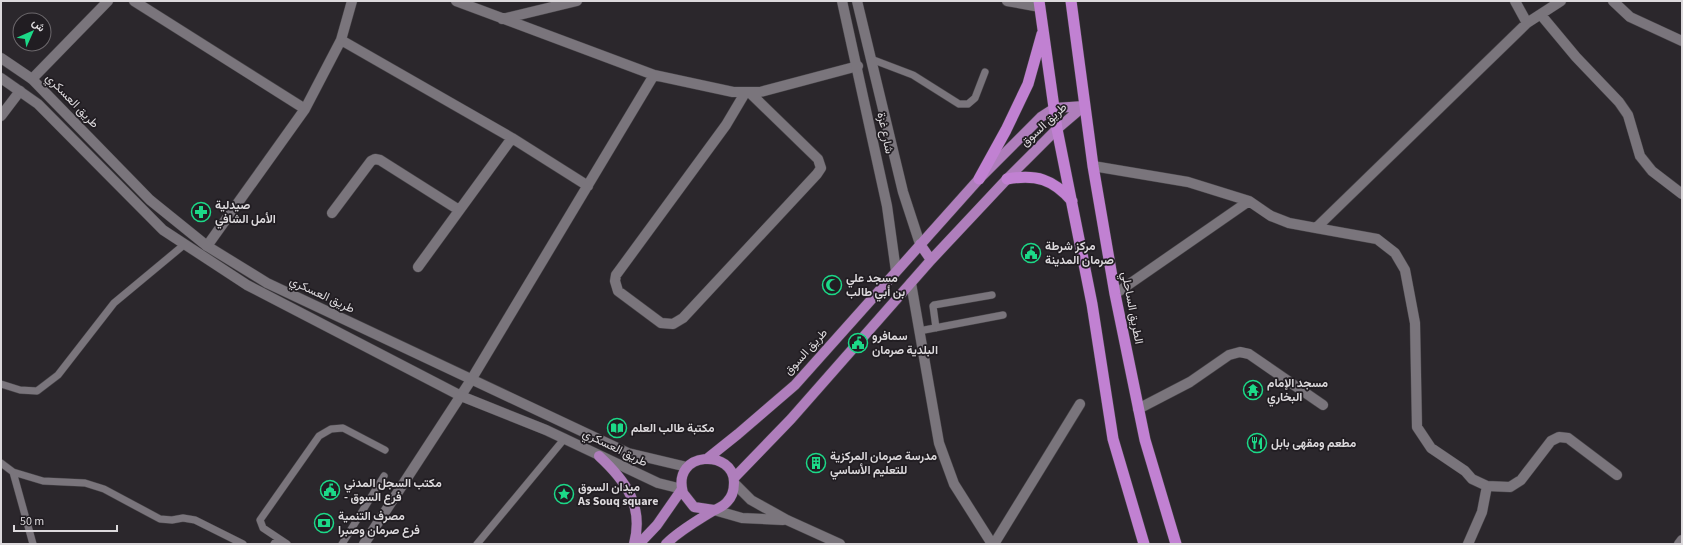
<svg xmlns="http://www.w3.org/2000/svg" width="1683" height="545" viewBox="0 0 1683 545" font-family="'Source Sans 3',Vazirmatn,sans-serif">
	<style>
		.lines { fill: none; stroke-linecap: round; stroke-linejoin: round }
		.service-casing { stroke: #474448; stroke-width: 8 }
		.minor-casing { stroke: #474448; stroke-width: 11 }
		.tertiary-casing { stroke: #474448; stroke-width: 11 }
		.primary-casing { stroke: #474448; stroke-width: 11 }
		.trunk-casing { stroke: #474448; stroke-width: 12 }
		.service { stroke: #7a757c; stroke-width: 7 }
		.minor { stroke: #7a757c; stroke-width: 10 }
		.tertiary { stroke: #7a757c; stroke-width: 10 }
		.primary { stroke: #af7ebc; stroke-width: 10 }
		.trunk { stroke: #c181d2; stroke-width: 11 }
		.labels { text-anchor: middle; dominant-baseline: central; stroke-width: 3.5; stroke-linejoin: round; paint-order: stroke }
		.street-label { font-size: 12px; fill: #dcd9dc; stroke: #211d22 }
		.poi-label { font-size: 12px; font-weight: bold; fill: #dcd9dc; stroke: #211d22; text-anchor: start }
	</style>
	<rect width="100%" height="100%" fill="#2b272c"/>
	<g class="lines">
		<g class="service-casing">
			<path id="service" d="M871,59l42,16 46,29h9l7,-6 10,-26
				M936,328l-3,-22 1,-1 58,-10
				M919,331l84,-16
				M1,384l19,6 17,1 21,-16 56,-72 71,-59
				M1,463l12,9 30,9 42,2 19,6 56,30 12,1 11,-2 12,2 48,24
				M13,472l20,72
				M278,538l-15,-10 -3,-8 59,-84 12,-7 12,-1 42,22
				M274,544l4,-6 9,6
				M342,544l42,-68
				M477,544l88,-106"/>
		</g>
		<g class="minor-casing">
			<path id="minor" d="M134,1l171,108
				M456,1l198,74 79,17h27l98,-26
				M1007,1l33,6
				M1515,1l12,22
				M1613,1l17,16 52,24
				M1541,15l35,42 43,45 9,13 12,41 12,15 30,23
				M502,19l75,-18
				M341,40l171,98 76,48
				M32,79l76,-78
				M745,93l-19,32 -110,150 -1,6 3,10 43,32 12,1 10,-6 134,-144 4,-6 -3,-9 -68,-66
				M1,116l19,-25
				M1093,166l95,16 61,19 22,15 18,7 27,5 211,-205 34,-22
				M332,213l39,-52 4,-2 5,1 79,50
				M1316,228l61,11 18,14 10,17 10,53 2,104 14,21 34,23 7,8 15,7 23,1 11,-7 30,-39 8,-4 9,1 49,37
				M207,246l98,-137 36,-69 11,-39
				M418,267l94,-129
				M1115,294l134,-93
				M1138,409l52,-27 39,-27 11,-3 9,2 74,51
				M364,544l107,-164 183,-305
				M994,544l86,-140
				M1468,544l14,-32 5,-26"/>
		</g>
		<g class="tertiary-casing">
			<path id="tertiary" d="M842,1l45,205 9,65
				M857,1l46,191 17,52
				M1,58l31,21 118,121 57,46 60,37 361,170 59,14
				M1,78l37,26 125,126 84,55 214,111 85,34 112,53 24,6
				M911,283l28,160 15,41 38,60
				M734,483l17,17 36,20 53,24
				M714,510l28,8 41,2
				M1679,544l3,-4"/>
		</g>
		<g class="primary-casing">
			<path id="primary" d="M920,244l11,16
				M599,456c27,25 45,50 35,88
				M708,458l30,-24 57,-49 184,-206 62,-62 14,-9 29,-2
				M734,478l57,-59 140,-159 76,-81 50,-50 27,-23
				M639,544l18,-19 25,-36
				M666,544c13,-13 29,-22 45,-32 5,-3 12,-5 16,-10 5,-5 7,-12 7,-19 1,-34 -63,-33 -51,10l11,14 20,3"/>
		</g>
		<g class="trunk-casing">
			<path id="trunk" d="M1039,1l18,128 35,175 21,135 31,105
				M1071,1l22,165 22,128 30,146 31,104
				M979,179l27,-49 22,-46 14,-50
				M1007,179c29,-5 46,0 65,22"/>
		</g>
		<use href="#service" class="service"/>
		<use href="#minor" class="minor"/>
		<use href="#tertiary" class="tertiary"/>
		<use href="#primary" class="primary"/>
		<use href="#trunk" class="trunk"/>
	</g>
	<defs>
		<g id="pharmacy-ring" transform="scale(1)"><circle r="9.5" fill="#211d22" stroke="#1cd988" stroke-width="1.5"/><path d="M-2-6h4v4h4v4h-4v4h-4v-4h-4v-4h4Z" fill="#1cd988"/></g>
		<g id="civic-ring" transform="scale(1)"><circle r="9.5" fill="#211d22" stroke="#1cd988" stroke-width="1.5"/><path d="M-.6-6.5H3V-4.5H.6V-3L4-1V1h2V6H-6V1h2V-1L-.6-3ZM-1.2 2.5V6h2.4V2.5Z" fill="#1cd988"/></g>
		<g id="mosque-ring" transform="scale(1)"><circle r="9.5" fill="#211d22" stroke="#1cd988" stroke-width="1.5"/><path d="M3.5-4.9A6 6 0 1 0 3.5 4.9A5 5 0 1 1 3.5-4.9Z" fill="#1cd988"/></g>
		<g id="temple-ring" transform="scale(1)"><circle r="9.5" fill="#211d22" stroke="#1cd988" stroke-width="1.5"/><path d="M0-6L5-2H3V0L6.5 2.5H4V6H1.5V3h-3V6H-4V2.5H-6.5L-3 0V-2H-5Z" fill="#1cd988"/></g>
		<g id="library-ring" transform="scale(1)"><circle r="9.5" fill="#211d22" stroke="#1cd988" stroke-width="1.5"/><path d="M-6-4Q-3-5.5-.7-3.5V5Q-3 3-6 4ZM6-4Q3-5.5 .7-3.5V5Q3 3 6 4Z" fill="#1cd988"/></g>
		<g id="restaurant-ring" transform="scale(1)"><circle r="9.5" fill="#211d22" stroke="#1cd988" stroke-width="1.5"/><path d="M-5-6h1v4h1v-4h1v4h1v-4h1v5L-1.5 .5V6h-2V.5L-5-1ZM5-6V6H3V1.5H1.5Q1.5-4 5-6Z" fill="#1cd988"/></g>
		<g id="building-ring" transform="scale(1)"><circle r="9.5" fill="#211d22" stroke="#1cd988" stroke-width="1.5"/><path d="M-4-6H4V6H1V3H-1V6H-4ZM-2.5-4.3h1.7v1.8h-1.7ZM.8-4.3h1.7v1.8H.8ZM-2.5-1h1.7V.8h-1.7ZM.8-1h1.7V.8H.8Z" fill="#1cd988"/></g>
		<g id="sight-ring" transform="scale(1)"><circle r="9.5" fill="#211d22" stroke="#1cd988" stroke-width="1.5"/><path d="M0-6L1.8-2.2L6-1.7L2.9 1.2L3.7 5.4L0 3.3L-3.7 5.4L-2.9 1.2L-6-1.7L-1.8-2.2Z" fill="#1cd988"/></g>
		<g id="bank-ring" transform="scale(1)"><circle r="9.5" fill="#211d22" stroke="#1cd988" stroke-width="1.5"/><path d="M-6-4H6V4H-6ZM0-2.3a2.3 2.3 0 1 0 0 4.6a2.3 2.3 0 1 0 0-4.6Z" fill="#1cd988"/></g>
	</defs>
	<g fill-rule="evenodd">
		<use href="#pharmacy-ring" x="201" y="212"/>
		<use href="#civic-ring" x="1031" y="253"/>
		<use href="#mosque-ring" x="832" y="285"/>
		<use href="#civic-ring" x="858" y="343"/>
		<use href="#temple-ring" x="1253" y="390"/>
		<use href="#library-ring" x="617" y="428"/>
		<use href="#restaurant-ring" x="1257" y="443"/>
		<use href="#building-ring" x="816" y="463"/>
		<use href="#civic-ring" x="330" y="490"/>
		<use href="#sight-ring" x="564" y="494"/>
		<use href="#bank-ring" x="324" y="523"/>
	</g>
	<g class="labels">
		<g class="street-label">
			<text transform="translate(72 101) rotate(46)">طريق العسكري</text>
			<text transform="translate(1044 125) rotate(-43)">طريق السوق</text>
			<text transform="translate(885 133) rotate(78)">شارع غزة</text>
			<text transform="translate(322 295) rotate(25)">طريق العسكري</text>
			<text transform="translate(1132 308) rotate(79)">الطريق الساحلي</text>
			<text transform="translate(806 352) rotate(-48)">طريق السوق</text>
			<text transform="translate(615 448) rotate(26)">طريق العسكري</text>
		</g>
		<g class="poi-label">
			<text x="215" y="205">صيدلية<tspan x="215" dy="14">الأمل الشافي</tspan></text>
			<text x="1045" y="246">مركز شرطة<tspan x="1045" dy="14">صرمان المدينة</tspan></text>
			<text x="846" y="278">مسجد علي<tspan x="846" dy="14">بن أبي طالب</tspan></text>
			<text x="872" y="336">سمافرو<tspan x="872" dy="14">البلدية صرمان</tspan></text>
			<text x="1267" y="383">مسجد الإمام<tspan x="1267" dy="14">البخاري</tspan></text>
			<text x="631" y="428">مكتبة طالب العلم</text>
			<text x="1271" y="443">مطعم ومقهى بابل</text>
			<text x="830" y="456">مدرسة صرمان المركزية<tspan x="830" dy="14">للتعليم الأساسي</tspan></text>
			<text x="344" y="483">مكتب السجل المدني<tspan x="344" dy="14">- فرع السوق</tspan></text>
			<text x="578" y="487">ميدان السوق<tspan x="578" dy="14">As Souq square</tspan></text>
			<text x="338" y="516">مصرف التنمية<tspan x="338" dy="14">فرع صرمان وصبرا</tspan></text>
		</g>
	</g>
	<rect width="1683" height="545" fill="none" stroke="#dcd9dc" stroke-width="4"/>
	<g transform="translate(32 32) rotate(45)"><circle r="19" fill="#211d22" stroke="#6c686c"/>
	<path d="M0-3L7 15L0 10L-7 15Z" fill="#1cd988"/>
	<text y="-6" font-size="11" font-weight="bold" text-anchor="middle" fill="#dcd9dc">ش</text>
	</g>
	<path d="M14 525v6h103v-6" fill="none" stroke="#dcd9dc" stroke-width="2"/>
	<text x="20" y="525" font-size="12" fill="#dcd9dc" stroke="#211d22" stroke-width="3" paint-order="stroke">50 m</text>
</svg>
